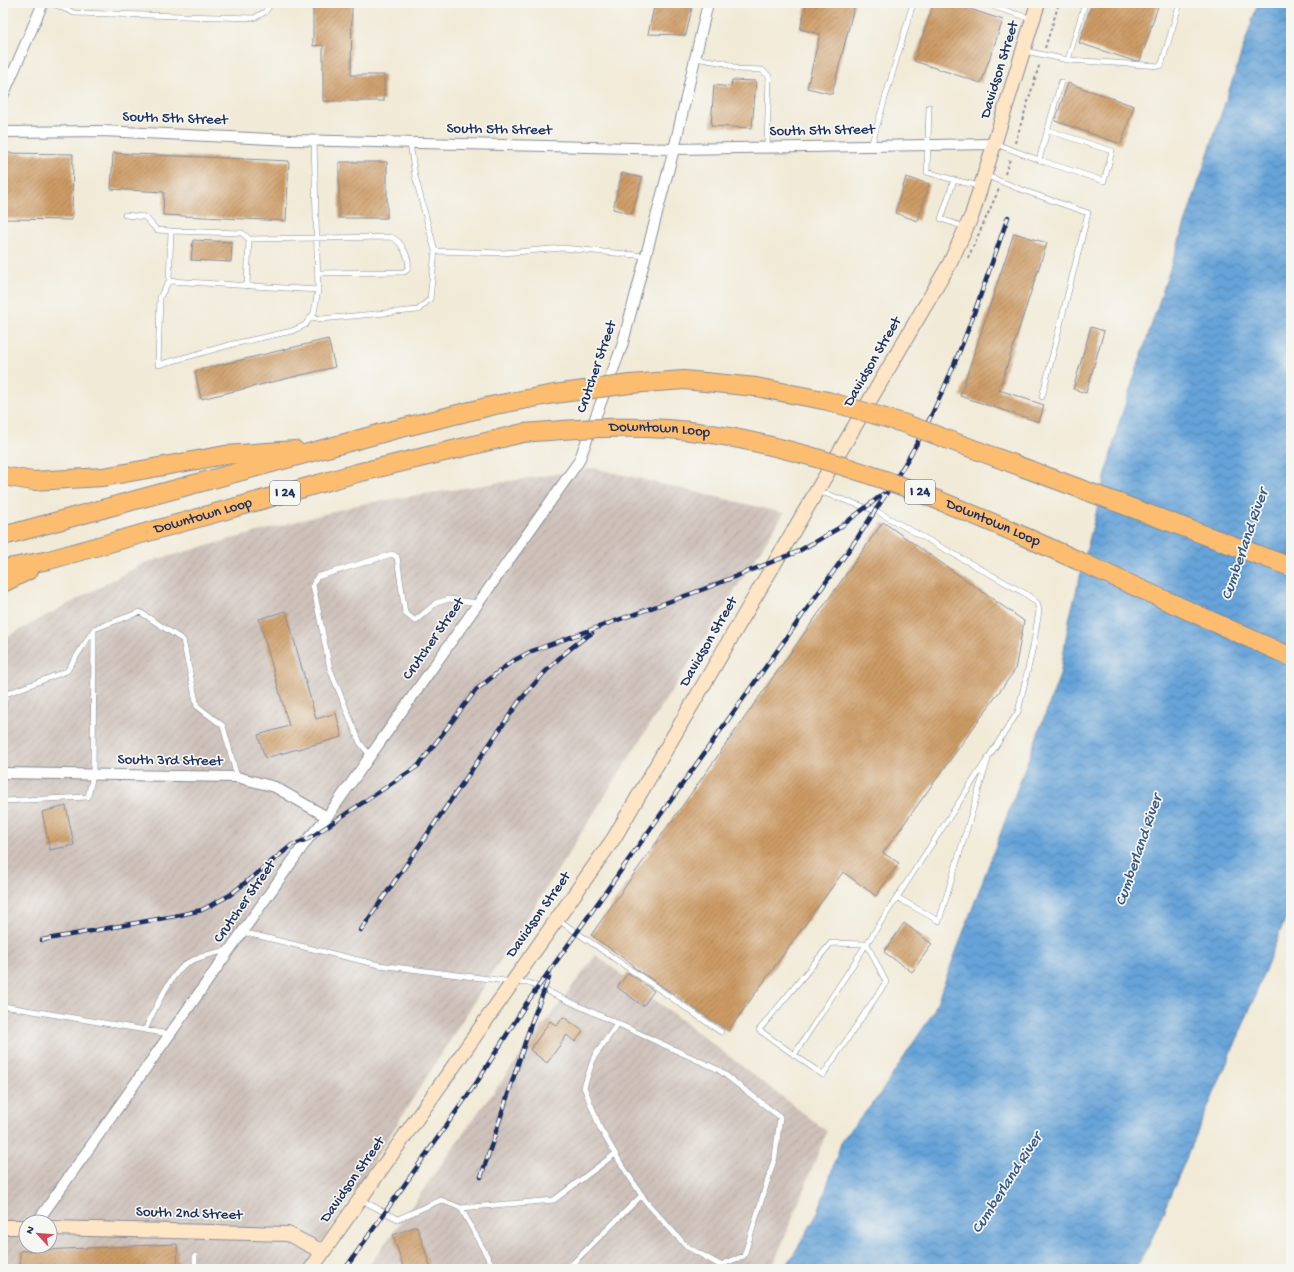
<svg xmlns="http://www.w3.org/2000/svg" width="1294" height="1272" viewBox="0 0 1294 1272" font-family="'Gochi Hand',sans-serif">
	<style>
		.industrial { fill: url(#industrial-furrows); fill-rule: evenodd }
		.water { fill: url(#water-waves); stroke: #40699b }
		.building { fill: url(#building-hatch) }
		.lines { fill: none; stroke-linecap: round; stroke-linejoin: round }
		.lane-casing { stroke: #868c9a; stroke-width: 6 }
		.street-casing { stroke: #868c9a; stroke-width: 12 }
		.secondary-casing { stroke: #868c9a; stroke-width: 16 }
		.highway-casing { stroke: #868c9a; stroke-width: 20 }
		.path { stroke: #868c9a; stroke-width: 2; stroke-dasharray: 3 3; stroke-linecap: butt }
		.lane { stroke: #fff; stroke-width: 5 }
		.street { stroke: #fff; stroke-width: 10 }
		.secondary { stroke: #fee5c5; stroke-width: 14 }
		.highway { stroke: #fcbd6f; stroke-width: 18 }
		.rail-casing { stroke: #1b2f5e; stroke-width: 4.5 }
		.rail { stroke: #f6f6f2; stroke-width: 3; stroke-dasharray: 9; stroke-linecap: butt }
		.highway-bridge-casing { stroke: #868c9a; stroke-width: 20; stroke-linecap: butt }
		.highway-bridge { stroke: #fcbd6f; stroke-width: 18 }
		.labels { text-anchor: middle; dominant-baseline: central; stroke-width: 3.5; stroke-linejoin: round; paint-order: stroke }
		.shield { fill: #f6f6f2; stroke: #5d6b8a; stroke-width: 1 }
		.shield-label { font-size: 14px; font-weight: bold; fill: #1b2f5e }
		.street-label { font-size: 15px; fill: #1b2f5e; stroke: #f6f6f2 }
		.water-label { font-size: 16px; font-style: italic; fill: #355889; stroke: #f6f6f2 }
	</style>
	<defs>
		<pattern id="industrial-furrows" width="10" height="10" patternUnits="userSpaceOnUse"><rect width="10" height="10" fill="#cec1ba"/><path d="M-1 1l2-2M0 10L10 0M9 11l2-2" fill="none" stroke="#b0a6a2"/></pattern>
		<pattern id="water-waves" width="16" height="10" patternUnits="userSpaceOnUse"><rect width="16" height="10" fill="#66a3d8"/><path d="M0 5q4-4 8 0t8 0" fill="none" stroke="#5385b2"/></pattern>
		<pattern id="building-hatch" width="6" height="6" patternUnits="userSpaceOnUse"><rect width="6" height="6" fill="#cd9b65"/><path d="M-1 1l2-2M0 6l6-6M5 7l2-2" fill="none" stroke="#a67f56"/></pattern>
	</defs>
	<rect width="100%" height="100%" fill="#f6f6f2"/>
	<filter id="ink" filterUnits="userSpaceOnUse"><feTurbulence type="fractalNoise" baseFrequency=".025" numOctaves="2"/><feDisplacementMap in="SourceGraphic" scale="8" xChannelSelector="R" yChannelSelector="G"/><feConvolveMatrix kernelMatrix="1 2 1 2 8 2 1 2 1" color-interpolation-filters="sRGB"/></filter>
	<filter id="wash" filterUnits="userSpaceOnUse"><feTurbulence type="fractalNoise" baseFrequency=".012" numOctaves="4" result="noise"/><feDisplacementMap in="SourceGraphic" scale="16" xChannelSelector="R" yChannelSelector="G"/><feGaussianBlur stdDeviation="0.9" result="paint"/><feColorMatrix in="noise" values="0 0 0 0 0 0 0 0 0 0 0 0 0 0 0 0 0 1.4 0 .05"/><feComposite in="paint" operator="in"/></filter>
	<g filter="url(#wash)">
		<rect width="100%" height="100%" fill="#f1ead7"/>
		<path class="industrial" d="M594,468l190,45 -479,756h-302v-630l141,-76 217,-59zM26,1222h24v24h-24z
			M596,955l231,176 -55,138h-405l107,-151z"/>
		<path class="water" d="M1258,3h33v901l-44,112 -98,229 -15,24h-349l33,-56 24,-73 36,-43 55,-84 127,-338 9,-55 49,-194z"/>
		<g id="blocks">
			<path class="building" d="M313,3h39l-1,72h33v26h-61v-56l-10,1z
				M655,3h38l-7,32 -38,-1z
				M807,3h48l-23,91 -25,-6 13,-54 -20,-5z
				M934,3h18l51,17 -22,63 -67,-22z
				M1092,3h67l-19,58 -9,-1 -52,-17z
				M732,80l24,1 -4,47 -41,-2 3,-41 17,2z
				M1068,83l66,23 -13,38 -66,-23z
				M3,153l70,1 -1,66 -69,-1z
				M113,153l176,8 -3,60 -123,-6 1,-23 -53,-3z
				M339,162h48v56h-48z
				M622,173l20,5 -10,36 -19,-5z
				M906,177l23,7 -11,37 -23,-8z
				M1014,233l33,10 -48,147 45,15 -5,17 -79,-26z
				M193,240l39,2 -1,20 -40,-2z
				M1091,327l13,4 -18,62 -13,-4z
				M328,339l7,28 -134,32 -6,-28z
				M883,522l141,99 -9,49 -132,183 16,10 -23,33 -33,-24 -115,159 -96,-65 1,-1 -42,-30z
				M286,611l30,108 20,-6 6,24 -77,21 -7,-23 31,-9 -30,-107z
				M66,806l8,39 -24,5 -8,-38z
				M904,923l28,21 -20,28 -28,-20z
				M628,973l26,18 -11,15 -26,-19z
				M563,1017l20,14 -8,11 -8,-7 -20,28 -17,-13 20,-29 7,5z
				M417,1226l14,43h-27l-11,-34z
				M177,1244l1,25h-158v-18z"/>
		</g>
	</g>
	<g filter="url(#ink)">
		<use href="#blocks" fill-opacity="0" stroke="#868c9a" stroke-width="1"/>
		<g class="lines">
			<g class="lane-casing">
				<path id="lane" d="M52,3l22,10 180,5 11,-6 6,-9
					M983,3l49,16
					M1025,51l43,9 17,-57
					M695,58l30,5 12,6 25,1 7,6 -2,71
					M1068,60l93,6 19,-63
					M929,107l-2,65 27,8
					M410,143l5,33 20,75 68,2 60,-5 83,8
					M996,144l43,16 22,-78
					M871,146l42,-143
					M1039,160l65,21 8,-30 -65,-21
					M985,175l40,16 63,22 -46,184
					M125,215l20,2 12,13 14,1
					M965,227l-24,-8 13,-39 25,6
					M318,273l86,-1 3,-2c5,-9 -6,-30 -16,-33l-142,2 -7,-6 -71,-2 -2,50 149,9
					M169,281l-9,16 -2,68 75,-21 59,-13 13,-6 9,-12 4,-23 -4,-150
					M247,286l2,-47
					M312,317l9,2 97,-9 12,-11 5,-48
					M3,714l3,-20 61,-23 27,-42
					M370,755l-10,-12 -30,-74 -17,-84 4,-8 75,-23 5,3 8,56 10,8 21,-18 13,-4 29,4
					M3,801l85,-4 5,-22 1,-146 46,-17 43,28 14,66 26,20 14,51
					M898,898l41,23 49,-162
					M557,919l164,113
					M242,932l137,33 134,17 16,1 190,87 61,47 -5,40 -31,99 -24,9 -34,-19 -39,-43 -27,-41 -20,-34 -16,-41 10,-30 24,-34
					M831,943l36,1 19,38 -63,93 -64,-45z
					M3,1006l166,28
					M145,1030c8,-18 26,-57 42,-67 13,-7 27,-10 41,-13
					M794,1055l224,-343 15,-65 6,-36 -2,-8 -11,-9 -150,-83 -58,-20
					M361,1200l37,19 43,-19 20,8 93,-8 61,-46
					M461,1208l33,61
					M195,1256v13
					M567,1269l75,-74"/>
			</g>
			<g class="street-casing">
				<path id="street" d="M3,96l40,-93
					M3,132l99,-1 190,9 382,9 321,-5
					M3,773l234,4 38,10 52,30
					M37,1222l271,-383 19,-22 252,-356 43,-115 52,-197 34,-146"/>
			</g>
			<g class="secondary-casing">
				<path id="secondary" d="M3,1227h23
					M50,1228l238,6 35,18
					M311,1269l303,-431 336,-575 22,-48 66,-212"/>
			</g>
			<g class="highway-casing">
				<g id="highway">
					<path d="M3,476l30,5 70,-4 122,-22 70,-5"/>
					<path d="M3,536l390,-106 102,-25 59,-11"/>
					<path id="s1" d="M3,569l46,-9 308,-87 166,-40"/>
					<path d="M3,583l26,-13"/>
				</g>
			</g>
			<path class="path" d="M1045,48l14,-45
				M1015,143l25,-80
				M1005,174l5,-15
				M968,258l31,-69"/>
			<use href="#lane" class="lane"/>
			<use href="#street" class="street"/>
			<use href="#secondary" class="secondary"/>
			<use href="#highway" class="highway"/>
			<g class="rail-casing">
				<path id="rail" d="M361,930l157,-227c22,-27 44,-51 74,-70
					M42,940l133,-24 27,-6 28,-15 62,-50 16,-6 110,-73 58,-76 35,-28 21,-11 172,-62 93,-37 42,-24 44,-34
					M481,1177l51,-156 17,-43
					M345,1269l132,-187 49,-78 332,-467c22,-34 45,-67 64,-103 36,-69 60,-143 86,-217"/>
			</g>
			<use href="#rail" class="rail"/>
			<g class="highway-bridge-casing">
				<g id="highway-bridge">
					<path d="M554,394l76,-10 54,-4 72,7 72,14 78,23 385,143"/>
					<path id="s2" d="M523,433c60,-5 122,-9 183,0 135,21 261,77 384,133 67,31 134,61 201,91"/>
				</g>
			</g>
			<use href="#highway-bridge" class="highway-bridge"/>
		</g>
	</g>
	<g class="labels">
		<g class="shield">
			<rect x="905" y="480" width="30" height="24" rx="3"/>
			<rect x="270" y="481" width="30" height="24" rx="3"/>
		</g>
		<g class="shield-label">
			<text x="920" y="492">I 24</text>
			<text x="285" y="493">I 24</text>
		</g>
		<g class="street-label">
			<text transform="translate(1000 70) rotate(-73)">Davidson Street</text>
			<text transform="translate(175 119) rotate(2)">South 5th Street</text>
			<text transform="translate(499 130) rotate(1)">South 5th Street</text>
			<text transform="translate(822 131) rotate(-1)">South 5th Street</text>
			<text transform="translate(873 362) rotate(-60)">Davidson Street</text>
			<text transform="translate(597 367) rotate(-71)">Crutcher Street</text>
			<text stroke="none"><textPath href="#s2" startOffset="137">Downtown Loop</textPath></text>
			<text stroke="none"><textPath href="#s1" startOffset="207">Downtown Loop</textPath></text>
			<text stroke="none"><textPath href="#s2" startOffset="485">Downtown Loop</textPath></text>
			<text transform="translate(434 639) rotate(-55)">Crutcher Street</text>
			<text transform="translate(709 642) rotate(-60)">Davidson Street</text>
			<text transform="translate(170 761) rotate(1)">South 3rd Street</text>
			<text transform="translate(245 902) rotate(-55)">Crutcher Street</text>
			<text transform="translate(539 915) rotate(-55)">Davidson Street</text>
			<text transform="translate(353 1180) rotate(-55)">Davidson Street</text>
			<text transform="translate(189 1214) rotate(2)">South 2nd Street</text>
		</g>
		<g class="water-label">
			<text transform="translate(1246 545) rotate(-71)">Cumberland River</text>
			<text transform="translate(1140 851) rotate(-71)">Cumberland River</text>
			<text transform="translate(1008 1184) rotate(-57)">Cumberland River</text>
		</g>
	</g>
	<rect width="1294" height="1272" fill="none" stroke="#f6f6f2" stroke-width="16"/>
	<g transform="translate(38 1234) rotate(296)"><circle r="19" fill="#f6f6f2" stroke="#9ea6b7"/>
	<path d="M0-3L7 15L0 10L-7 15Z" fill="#d1495b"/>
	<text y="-6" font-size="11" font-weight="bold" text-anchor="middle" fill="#1b2f5e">N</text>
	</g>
</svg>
